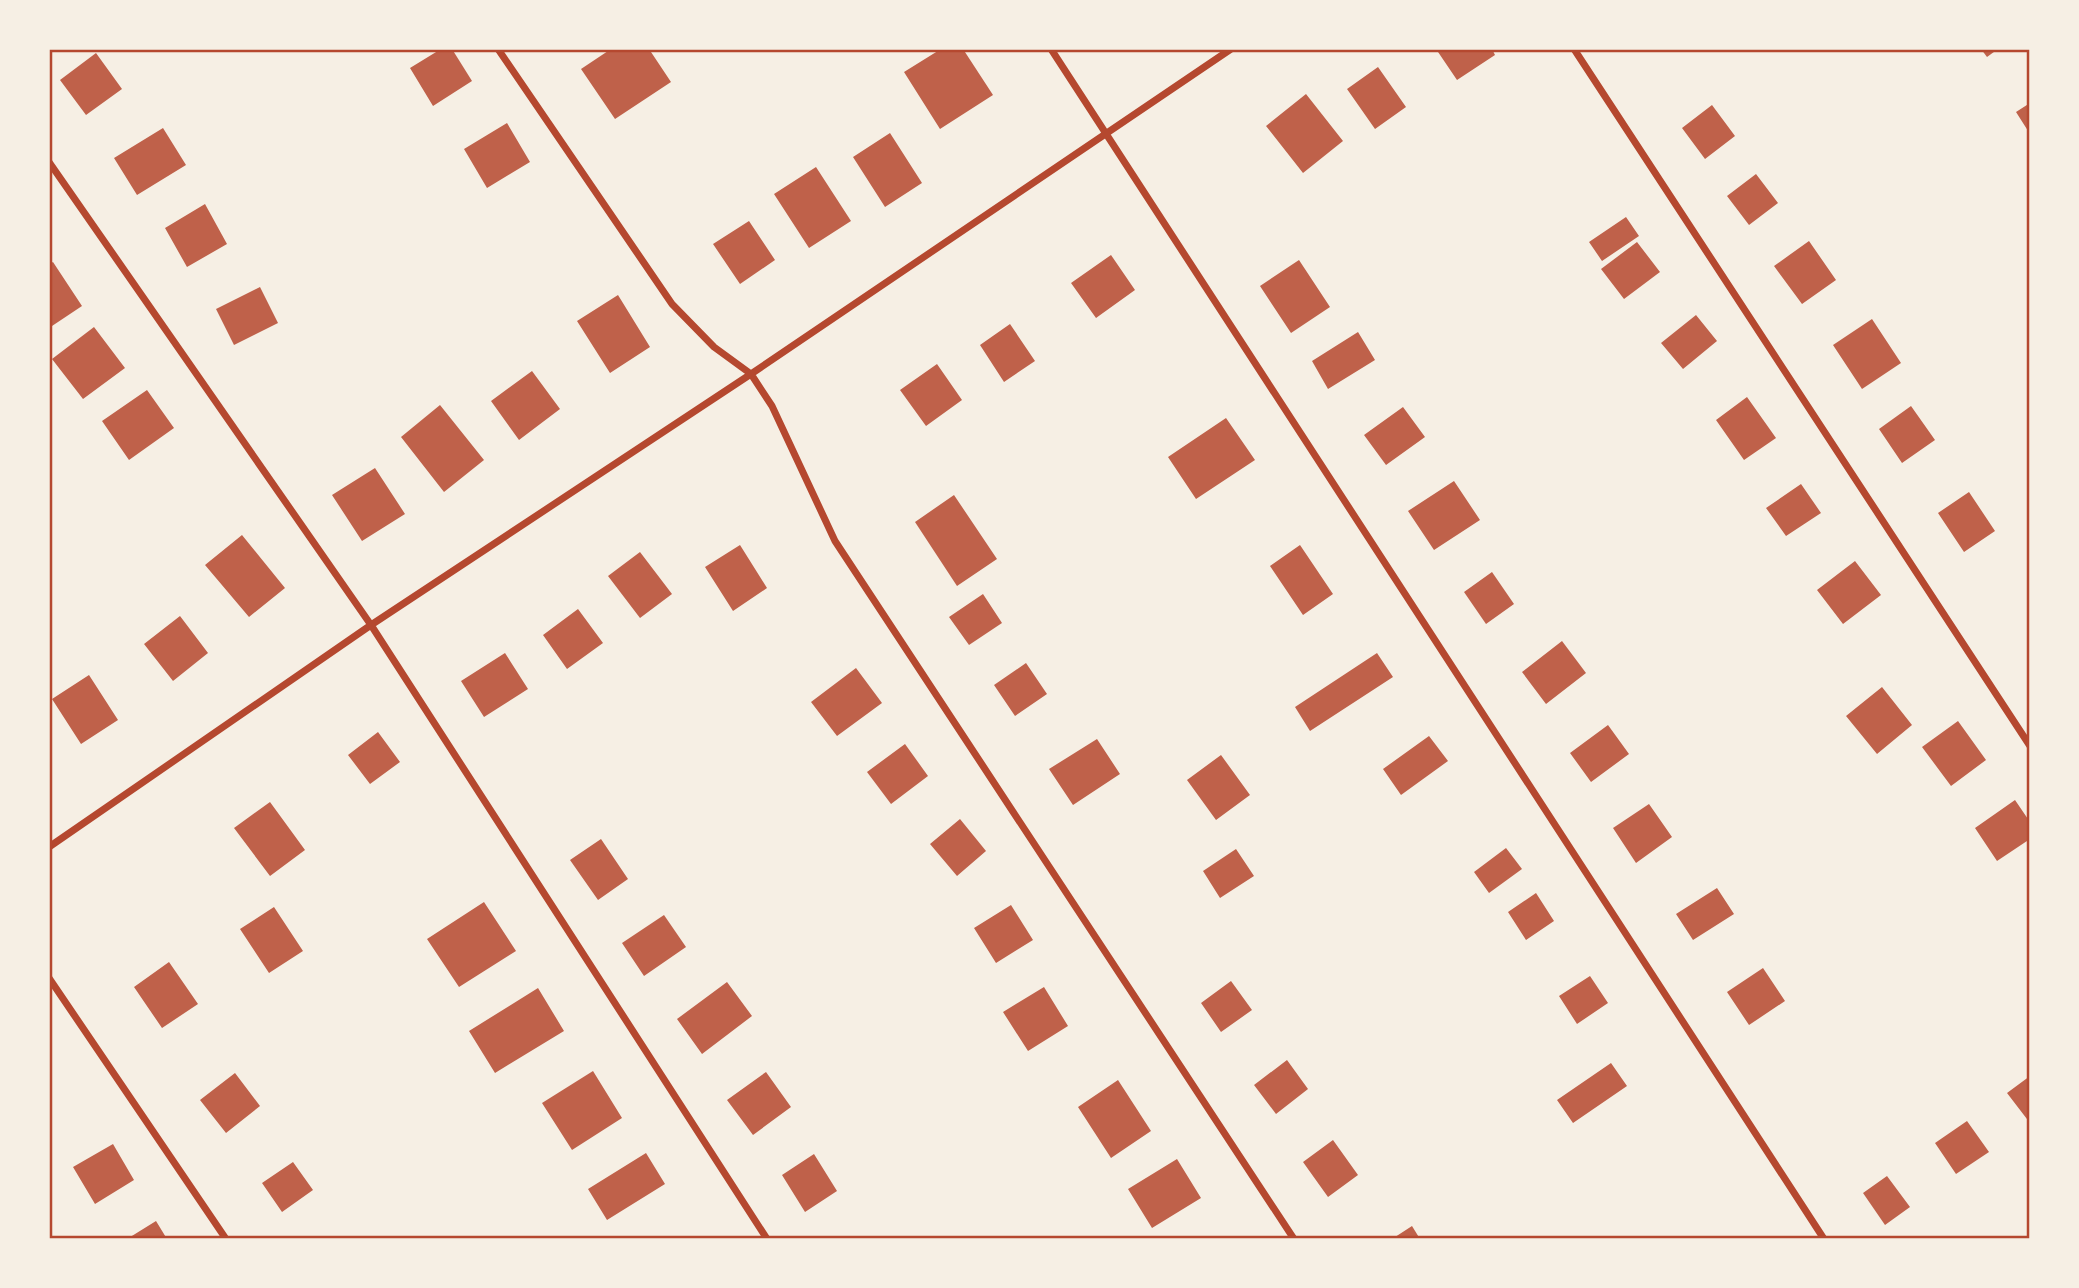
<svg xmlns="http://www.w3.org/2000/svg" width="2079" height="1288" viewBox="0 0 2079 1288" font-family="Barlow,sans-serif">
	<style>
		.building { fill: #bf614a }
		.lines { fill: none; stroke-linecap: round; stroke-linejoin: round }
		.minor { stroke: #b5482f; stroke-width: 7 }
		.neatline { fill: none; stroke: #b5482f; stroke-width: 2.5 }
	</style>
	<rect width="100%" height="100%" fill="#f6efe4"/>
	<path class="building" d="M441,49h11l20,32 -39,25 -23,-38z
		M611,49h38l22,33 -56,37 -34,-50z
		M941,49h22l30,46 -53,34 -36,-57z
		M1436,49h56l3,6 -38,25z
		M1981,49h17l-11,8z
		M96,53l26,36 -36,26 -26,-35z
		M1378,67l28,40 -31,22 -28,-40z
		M1306,94l37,47 -40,32 -37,-47z
		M2030,103v31l-14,-22z
		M1712,105l23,31 -30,23 -23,-31z
		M507,123l23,39 -43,26 -23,-39z
		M163,128l23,37 -49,30 -23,-37z
		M890,133l32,50 -37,24 -32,-50z
		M816,167l35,54 -42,27 -35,-54z
		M1756,174l22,29 -29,22 -22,-29z
		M205,204l22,40 -40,23 -22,-39z
		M1626,217l13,19 -37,25 -13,-19z
		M749,221l26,39 -35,24 -27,-40z
		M1809,241l27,39 -34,24 -28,-38z
		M1637,242l23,30 -36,27 -23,-30z
		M1111,255l24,35 -39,28 -25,-35z
		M1299,260l31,47 -39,26 -31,-47z
		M53,262l29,44 -33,22v-64z
		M260,287l18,36 -44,22 -18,-36z
		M618,295l32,52 -40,26 -33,-52z
		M1696,315l21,26 -34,28 -22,-26z
		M1872,319l29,44 -39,26 -29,-44z
		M1010,324l25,37 -31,21 -24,-37z
		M94,327l31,41 -42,31 -31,-40z
		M1358,332l17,28 -47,29 -16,-28z
		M937,364l25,36 -36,26 -26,-36z
		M532,371l28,38 -41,31 -28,-39z
		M147,390l27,38 -45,32 -27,-39z
		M1747,397l29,41 -32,22 -28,-40z
		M440,405l44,55 -40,32 -43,-55z
		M1911,406l24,34 -33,23 -23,-34z
		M1403,407l22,30 -39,28 -22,-30z
		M1226,418l29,42 -59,39 -28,-42z
		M375,468l30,46 -43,27 -30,-46z
		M1454,481l26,39 -46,30 -26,-39z
		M1801,484l20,29 -35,23 -20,-28z
		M1969,492l26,39 -31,21 -26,-39z
		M954,495l43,64 -40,27 -42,-64z
		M242,535l43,53 -36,29 -44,-52z
		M740,545l27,43 -34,23 -28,-44z
		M1300,545l33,49 -30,21 -33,-49z
		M640,552l32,42 -32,24 -32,-42z
		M1855,561l26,34 -38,29 -26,-34z
		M1492,572l22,32 -28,20 -22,-32z
		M983,594l19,29 -33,22 -20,-28z
		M578,609l25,34 -36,26 -24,-34z
		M180,616l28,37 -35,28 -29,-37z
		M1562,641l24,32 -40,31 -24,-32z
		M505,653l23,36 -44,28 -23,-36z
		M1377,653l16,24 -83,54 -15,-24z
		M1026,663l21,31 -32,22 -21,-31z
		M856,668l26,35 -45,33 -26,-34z
		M89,675l29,45 -37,24 -29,-45z
		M1882,687l30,38 -35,29 -31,-38z
		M1958,721l28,39 -35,26 -29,-39z
		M1608,725l21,29 -38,28 -21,-29z
		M378,732l22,30 -30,22 -22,-29z
		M1429,736l19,25 -47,34 -18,-26z
		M1097,739l23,35 -47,31 -24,-36z
		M905,744l23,32 -37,28 -24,-32z
		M1221,755l29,40 -34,25 -29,-40z
		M2015,800l15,22v17l-33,22 -22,-33z
		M270,802l35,48 -35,26 -36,-48z
		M1649,804l23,33 -36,26 -23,-35z
		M960,819l26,32 -29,25 -27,-32z
		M601,839l27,40 -30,21 -28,-40z
		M1506,848l16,21 -33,24 -15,-21z
		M1236,849l18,27 -34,22 -17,-27z
		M1717,888l17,26 -41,26 -17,-26z
		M1536,893l18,28 -28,19 -18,-28z
		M484,902l32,49 -57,36 -32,-48z
		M1011,905l22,35 -37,23 -22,-35z
		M274,907l29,44 -34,22 -29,-44z
		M664,915l22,32 -42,29 -22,-33z
		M169,962l29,42 -36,24 -28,-41z
		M1763,968l22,33 -36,24 -22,-33z
		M1590,976l18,27 -31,21 -18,-28z
		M1231,981l21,29 -31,22 -20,-29z
		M727,982l25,34 -50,38 -25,-35z
		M1044,987l24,39 -40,25 -25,-39z
		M538,988l26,43 -69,42 -26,-42z
		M1287,1060l21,29 -32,25 -22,-29z
		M1611,1063l16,23 -54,37 -16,-23z
		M593,1071l29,47 -50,32 -30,-47z
		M766,1072l25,35 -38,28 -26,-35z
		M235,1073l25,33 -34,27 -26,-33z
		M2030,1076v47l-23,-30z
		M1118,1080l33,51 -40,27 -33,-51z
		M1967,1121l22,31 -33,22 -21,-31z
		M1333,1140l25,35 -30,22 -25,-35z
		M113,1144l21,36 -39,24 -22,-37z
		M646,1153l19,31 -58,36 -19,-31z
		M814,1154l23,37 -32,21 -23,-37z
		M1177,1159l24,39 -49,30 -24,-39z
		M293,1162l20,28 -31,22 -20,-29z
		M1887,1176l23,31 -25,18 -22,-32z
		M156,1221l11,18h-40z
		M1412,1226l8,13h-28z"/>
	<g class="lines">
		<path class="minor" d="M498,49l174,255 42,43 37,27 21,32 63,135 459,698
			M1051,49l773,1190
			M1574,49l456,697
			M49,162l322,463 396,614
			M49,847l322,-222 380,-251 480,-325
			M49,978l177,261"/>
	</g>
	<rect width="2079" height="1288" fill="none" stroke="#f6efe4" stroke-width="102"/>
	<rect x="51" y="51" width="1977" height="1186" class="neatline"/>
</svg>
